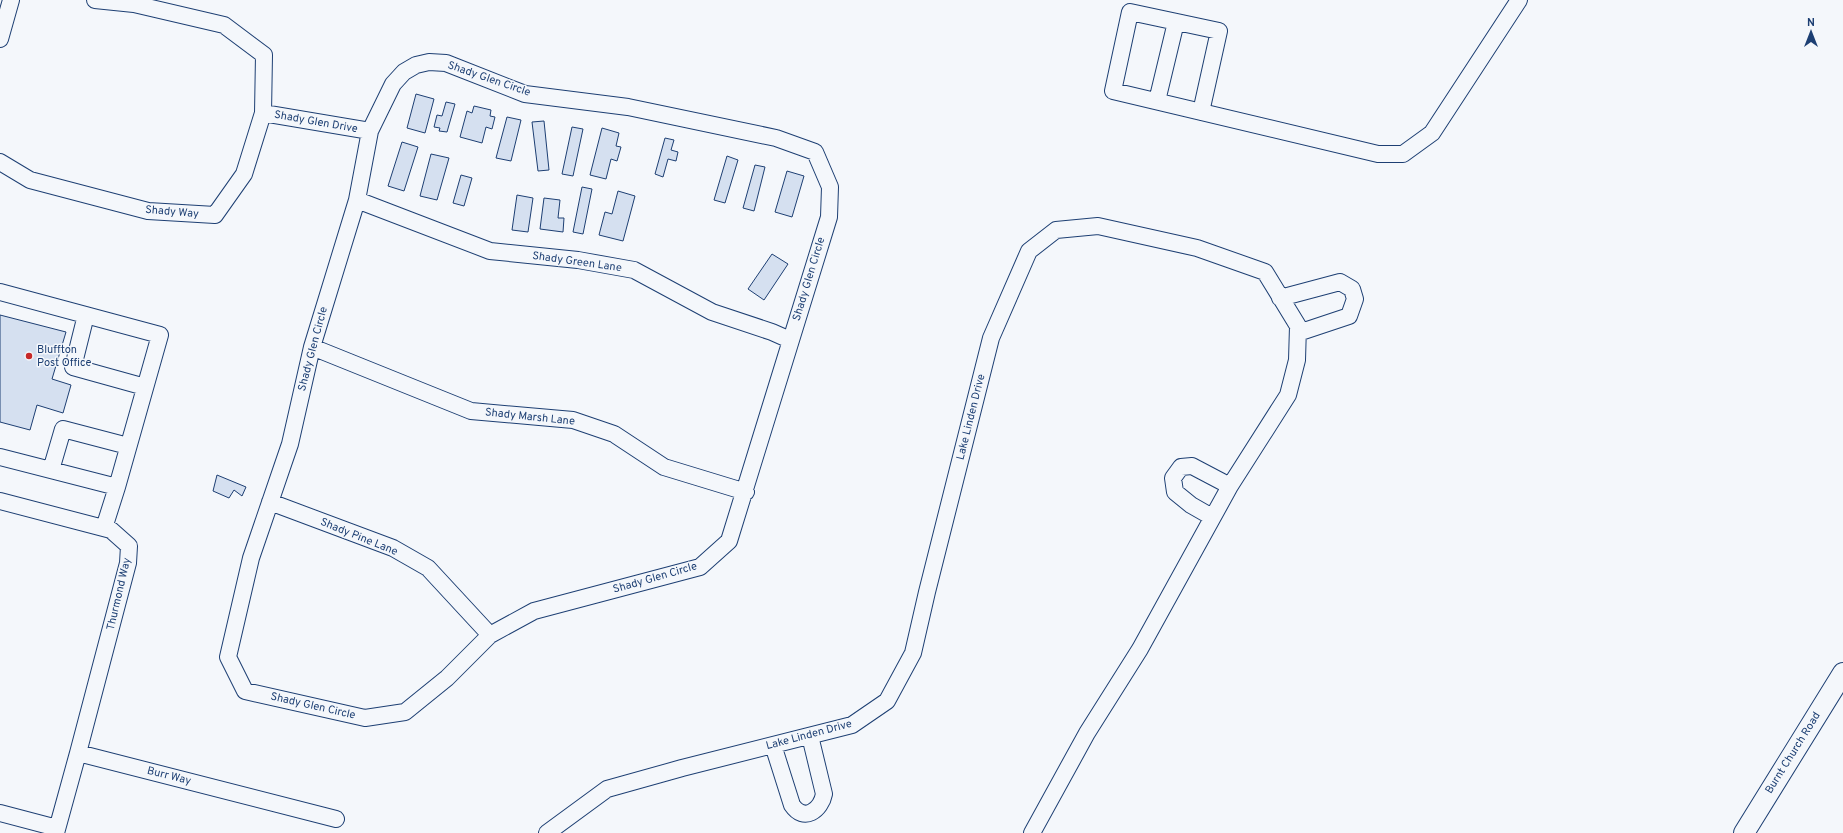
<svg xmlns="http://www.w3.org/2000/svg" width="1843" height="833" viewBox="0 0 1843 833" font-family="Overpass,sans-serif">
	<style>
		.building { fill: #d5e0f0; stroke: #1d3f73 }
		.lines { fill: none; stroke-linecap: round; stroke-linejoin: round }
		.minor-casing { stroke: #1d3f73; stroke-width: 18 }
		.major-casing { stroke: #1d3f73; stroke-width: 22 }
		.minor { stroke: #f4f7fb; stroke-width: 16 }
		.major { stroke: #f4f7fb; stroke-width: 20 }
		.poi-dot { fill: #c62828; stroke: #f4f7fb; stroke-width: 1.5 }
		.labels { text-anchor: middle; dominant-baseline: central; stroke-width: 3; stroke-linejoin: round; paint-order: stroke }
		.street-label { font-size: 11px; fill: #1d3f73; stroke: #f4f7fb }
		.poi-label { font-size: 11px; fill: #1d3f73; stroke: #f4f7fb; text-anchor: start }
	</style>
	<rect width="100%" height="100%" fill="#f4f7fb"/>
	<path class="building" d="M416,94l18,5 -9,34 -18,-5z
		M446,102l9,2 -8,28 -8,-1 1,-3 -6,-1 3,-12 5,1z
		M474,106l17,4 -1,6 5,1 -3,12 -6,-2 -4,16 -22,-6 7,-26 5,2z
		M507,117l14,3 -10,41 -15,-3z
		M544,121l5,49 -11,1 -6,-49z
		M572,127l11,2 -10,47 -11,-2z
		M602,128l17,5 -3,13 5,1 -4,14 -6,-2 -5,20 -16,-4z
		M665,138l9,2 -3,10 7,2 -2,9 -8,-2 -5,18 -8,-3z
		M402,142l16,5 -14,44 -16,-5z
		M431,154l18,4 -12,42 -17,-4z
		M727,156l11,4 -13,43 -11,-3z
		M755,165l10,2 -11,44 -11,-3z
		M787,171l17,5 -12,41 -17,-5z
		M461,175l11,3 -8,28 -11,-3z
		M582,187l10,2 -9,45 -10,-2z
		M618,191l17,5 -12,45 -24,-6 6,-23 7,2z
		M517,195l16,3 -5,34 -16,-2z
		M544,198l16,2 -2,18h6l-1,14 -23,-3z
		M772,254l16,10 -24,36 -16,-11z
		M0,315l66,17 -14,47 19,6 -8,28 -26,-8 -7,25 -30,-8z
		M217,475l29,12 -4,9 -8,-6 -5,8 -16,-7z"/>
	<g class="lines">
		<g class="minor-casing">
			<path id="minor" d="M0,39l11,-39
				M429,62l17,1 79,31 103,13 148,31 39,14 15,35 -1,30 -100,324 -29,26 -166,44 -44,24 -43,43 -42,34 -40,6 -120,-27 -17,-34 23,-99 39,-114 22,-97 45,-147 13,-69 23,-47 11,-12 12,-7z
				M1157,101l19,-79
				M1201,112l18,-81 -89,-19 -17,79 265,63h25l29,-21 87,-133
				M263,113l107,18
				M0,162l30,18 118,31 67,4 29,-41 19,-61 1,-58 -40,-30 -90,-21 -39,-4
				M357,200l133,51 88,9 56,10 78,42 60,20 18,8
				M0,292l160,43 -43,152
				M1280,298l60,-16 12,7 3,10 -6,17 -51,17
				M86,315l-13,52 72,20
				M312,347l159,64 102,9 41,14 50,33 82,25
				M0,457l117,30 -13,41
				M51,470l12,-41 65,17
				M0,501l111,29 18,16 -1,17 -50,190
				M270,502l123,46 35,20 62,67
				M1212,517l-21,-12 -16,-13 -2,-14 8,-11 11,-1 38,20
				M773,745l19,60c12,18 29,5 32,-11l-14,-58
				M0,813l57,15
				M56,833l22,-80 258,66
				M547,833l60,-44 75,-21 170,-43 35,-24 26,-48 14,-61 64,-254 38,-87 27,-21 42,-4 99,22 68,24 33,54 -1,34 -9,35 -58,91 -90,163 -53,84 -55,100"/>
		</g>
		<g class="major-casing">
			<path id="major" d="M1744,833l99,-160"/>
		</g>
		<use href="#minor" class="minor"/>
		<use href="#major" class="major"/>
	</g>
	<circle class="poi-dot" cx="29" cy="356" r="4"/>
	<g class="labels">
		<g class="street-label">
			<text transform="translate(489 79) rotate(19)">Shady Glen Circle</text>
			<text transform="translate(316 122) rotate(10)">Shady Glen Drive</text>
			<text transform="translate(172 212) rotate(5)">Shady Way</text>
			<text transform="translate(577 262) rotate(8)">Shady Green Lane</text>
			<text transform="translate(809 279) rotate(-73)">Shady Glen Circle</text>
			<text transform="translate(313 349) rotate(-75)">Shady Glen Circle</text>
			<text transform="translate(530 417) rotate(6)">Shady Marsh Lane</text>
			<text transform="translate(971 417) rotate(-76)">Lake Linden Drive</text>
			<text transform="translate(359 537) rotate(22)">Shady Pine Lane</text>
			<text transform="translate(655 578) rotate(-16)">Shady Glen Circle</text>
			<text transform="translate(119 594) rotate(-77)">Thurmond Way</text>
			<text transform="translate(313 706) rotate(13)">Shady Glen Circle</text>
			<text transform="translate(809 735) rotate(-15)">Lake Linden Drive</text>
			<text transform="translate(1793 753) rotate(-58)">Burnt Church Road</text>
			<text transform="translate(169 776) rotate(14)">Burr Way</text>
		</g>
		<g class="poi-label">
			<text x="37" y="350">Bluffton<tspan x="37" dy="13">Post Office</tspan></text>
		</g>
	</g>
	<g transform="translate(1811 32)" stroke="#f4f7fb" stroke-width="3" paint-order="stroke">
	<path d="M0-3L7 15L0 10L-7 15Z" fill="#1d3f73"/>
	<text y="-6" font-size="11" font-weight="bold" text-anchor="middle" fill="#1d3f73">N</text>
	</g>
</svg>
